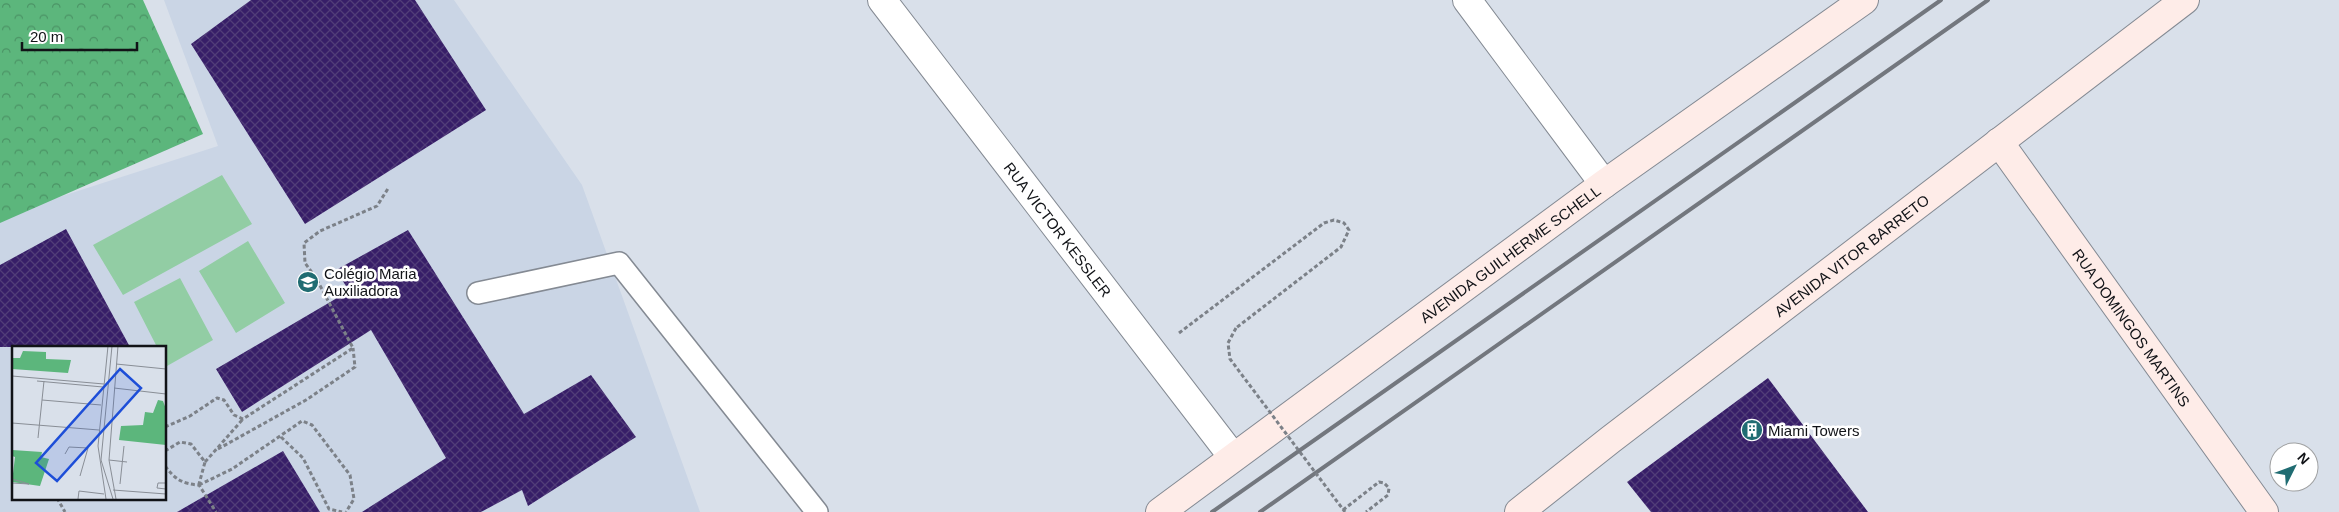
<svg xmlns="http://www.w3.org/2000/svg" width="2339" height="512" viewBox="0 0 2339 512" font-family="Helvetica,sans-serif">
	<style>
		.built { fill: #cad5e5; fill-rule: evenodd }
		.green { fill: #92cda4 }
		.forest { fill: url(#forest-crowns) }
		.building { fill: url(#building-cross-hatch) }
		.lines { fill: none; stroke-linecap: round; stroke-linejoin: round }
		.lane-casing { stroke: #848a93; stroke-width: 24 }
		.street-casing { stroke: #848a93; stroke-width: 30 }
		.secondary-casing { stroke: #848a93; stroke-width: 30 }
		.path { stroke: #7c8188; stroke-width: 3; stroke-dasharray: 4 2.5; stroke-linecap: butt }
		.lane { stroke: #fff; stroke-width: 21 }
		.street { stroke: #fff; stroke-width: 28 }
		.secondary { stroke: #feece8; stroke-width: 28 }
		.rail { stroke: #73777e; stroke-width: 4 }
		.path-bridge { stroke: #7c8188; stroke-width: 3; stroke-dasharray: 4 2.5; stroke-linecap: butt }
		.labels { text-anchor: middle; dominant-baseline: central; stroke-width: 5; stroke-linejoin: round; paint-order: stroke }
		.street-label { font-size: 15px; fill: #111317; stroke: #fff }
		.poi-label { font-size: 15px; fill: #111317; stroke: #fff; text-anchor: start }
		.inset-road { fill: none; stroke: #898e96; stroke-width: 1 }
		.view { fill: #1d4ed8; fill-opacity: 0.15; stroke: #1d4ed8; stroke-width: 2.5 }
		.inset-edge { fill: none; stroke: #111317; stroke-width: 2.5 }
	</style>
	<defs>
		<pattern id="forest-crowns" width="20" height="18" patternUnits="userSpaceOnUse" patternTransform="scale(1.25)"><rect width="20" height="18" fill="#5cb67c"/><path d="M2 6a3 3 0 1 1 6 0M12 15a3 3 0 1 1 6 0" fill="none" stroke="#4b9365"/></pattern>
		<pattern id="building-cross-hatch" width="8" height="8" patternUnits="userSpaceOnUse" patternTransform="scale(1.25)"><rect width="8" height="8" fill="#371e68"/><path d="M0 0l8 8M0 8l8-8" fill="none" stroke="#513d78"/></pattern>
	</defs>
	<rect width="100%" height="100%" fill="#d9e0ea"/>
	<path class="built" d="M164,0h290l128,185 118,327h-700v-296l218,-70zM14,347h151v151h-151z"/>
	<path class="green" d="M222,175l30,49 -129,71 -30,-50z
		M248,241l37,62 -49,30 -37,-62z
		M180,278l33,62 -46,26 -2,-5v-14h-8l-23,-45z"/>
	<path class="forest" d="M0,0h143l60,134 -203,89z"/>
	<path class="building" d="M251,0h164l71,110 -181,114 -114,-180z
		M66,229l64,118h-130v-82z
		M408,230l116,184 67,-39 45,62 -108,69 -6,-16 -41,22h-119l84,-54 -75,-128 -129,82 -26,-43 133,-78 -13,-21z
		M1768,378l100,134h-217l-24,-30z
		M283,451l37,61h-143z"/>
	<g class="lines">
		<g class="lane-casing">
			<path id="lane" d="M478,293l141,-30 198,249"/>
		</g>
		<g class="street-casing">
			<g id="street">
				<path id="s1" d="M882,0l351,457"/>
				<path d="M1467,0l137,184"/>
			</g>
		</g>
		<g class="secondary-casing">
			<g id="secondary">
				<path id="s2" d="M1999,142l265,370"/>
				<path id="s3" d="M1160,512l444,-328 260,-184"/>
				<path id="s4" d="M1519,512l91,-72 575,-440"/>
			</g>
		</g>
		<path class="path" d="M1179,333l145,-110 10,-3 10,3 5,7 -8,17 -105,81
			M165,427l25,-11 27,-18 7,2 10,15 9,4 110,-71 -37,-70 -11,-15 -1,-20 16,-12 57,-25 12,-19
			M281,437l22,21 26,51 13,3
			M218,449l88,-49 49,-33 -2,-19
			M165,451l15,-9 11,2 14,18 -6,22
			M205,462l38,-43
			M165,466c10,13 17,18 34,19l17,27
			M199,485l33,-16 70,-48 10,4 38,50 4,24 -8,13
			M57,498l8,14
			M1343,510l36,-28 5,1 5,5 -1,7 -22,17"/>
		<use href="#lane" class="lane"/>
		<use href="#street" class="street"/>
		<use href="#secondary" class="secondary"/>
		<path class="rail" d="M1212,512l729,-512
			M1260,512l728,-512"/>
		<path class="path-bridge" d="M1236,328l-8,15 2,16 115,153"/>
	</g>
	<defs>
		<g id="school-disc" transform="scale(1.125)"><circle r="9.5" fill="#206c72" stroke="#fff"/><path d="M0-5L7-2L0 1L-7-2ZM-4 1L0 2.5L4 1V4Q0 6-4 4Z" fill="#fff"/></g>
		<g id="building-disc" transform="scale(1.125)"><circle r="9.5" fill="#206c72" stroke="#fff"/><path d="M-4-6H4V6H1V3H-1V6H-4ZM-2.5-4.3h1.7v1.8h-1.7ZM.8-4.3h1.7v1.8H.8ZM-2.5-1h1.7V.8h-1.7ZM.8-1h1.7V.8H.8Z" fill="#fff"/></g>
	</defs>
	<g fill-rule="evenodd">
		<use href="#school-disc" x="308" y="282"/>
		<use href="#building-disc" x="1752" y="430"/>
	</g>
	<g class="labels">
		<g class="street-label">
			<text stroke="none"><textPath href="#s1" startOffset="289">RUA VICTOR KESSLER</textPath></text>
			<text stroke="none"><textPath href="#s3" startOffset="435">AVENIDA GUILHERME SCHELL</textPath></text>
			<text stroke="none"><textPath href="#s4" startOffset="420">AVENIDA VITOR BARRETO</textPath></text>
			<text stroke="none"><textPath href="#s2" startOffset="228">RUA DOMINGOS MARTINS</textPath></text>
		</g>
		<g class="poi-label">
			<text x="324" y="273">Colégio Maria<tspan x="324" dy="17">Auxiliadora</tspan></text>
			<text x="1768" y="430">Miami Towers</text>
		</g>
	</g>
	<g transform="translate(12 346)">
		<rect width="154" height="154" fill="#d9e0ea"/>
		<path d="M11,5l23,1v7l25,1 -3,13 -56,-4 1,-11h7zM146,54l5,1 3,8v36l-47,-5 2,-14 22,-1 2,-13 8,1zM0,104l30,2 -1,5 8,2 -9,27 -28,-4 3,-25 -3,-1z" fill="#5cb67c"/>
		<path class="inset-road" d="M100,0l-11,114 12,39M104,18l50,5M0,30l92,8M25,35l66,6M102,42l52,6M30,54l59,5M0,77l87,7M26,92l6,-57M53,108l4,-7 19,1 -8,28M97,114l18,2M0,133l17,5 -17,-1M154,137h-8l-1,5 9,1M108,138l4,-38M101,144l53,4M66,153l1,-8 25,3M94,153l-8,-53 10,-100M104,153l-7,-39 9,-114"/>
		<path class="view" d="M108,23l21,19 -84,93 -21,-18z"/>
		<rect width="154" height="154" class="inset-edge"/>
	</g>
	<g transform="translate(2294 467) rotate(48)"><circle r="24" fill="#ffffff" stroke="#a0a1a2"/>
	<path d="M0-4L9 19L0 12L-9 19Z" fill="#206c72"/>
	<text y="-8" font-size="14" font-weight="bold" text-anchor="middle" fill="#111317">N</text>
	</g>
	<path d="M22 42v8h115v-8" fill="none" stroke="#111317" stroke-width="2.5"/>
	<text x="30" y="42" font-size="15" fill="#111317" stroke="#ffffff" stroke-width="4" paint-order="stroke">20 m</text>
</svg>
